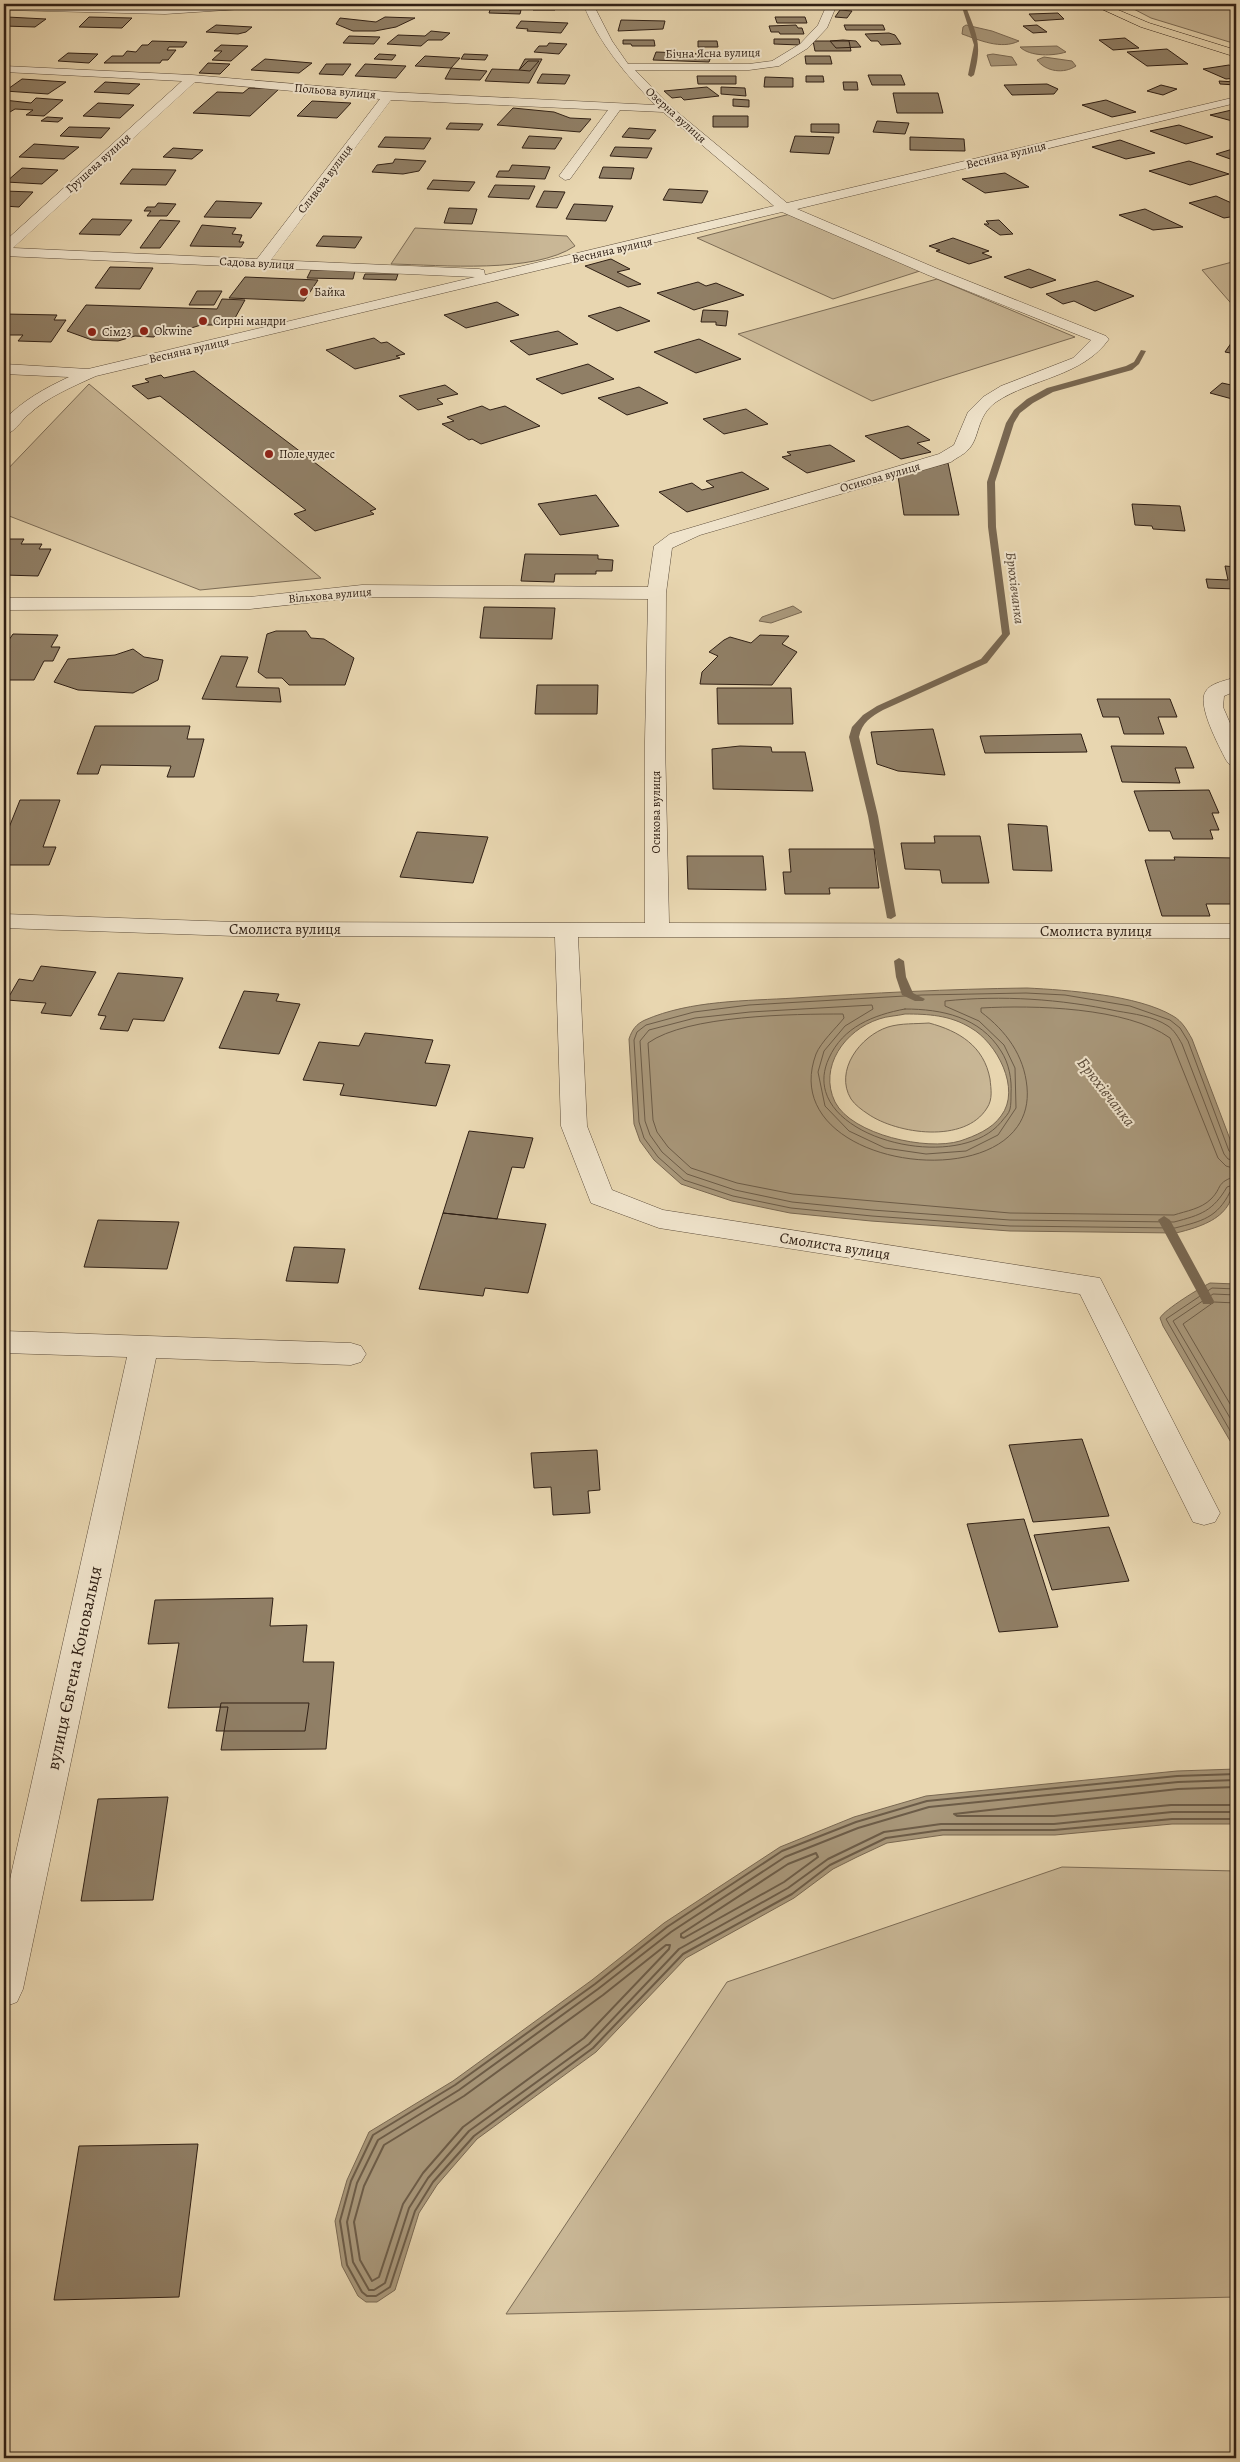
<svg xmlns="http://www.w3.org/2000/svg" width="1240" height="2462" viewBox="0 0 1240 2462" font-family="Alegreya,serif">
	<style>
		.green { fill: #c9b796; stroke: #7c6c56 }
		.water { fill: #a9987b; stroke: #796852; fill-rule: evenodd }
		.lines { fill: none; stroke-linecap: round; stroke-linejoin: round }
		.shore-far1 { stroke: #6c5c48; stroke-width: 1 }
		.shore { stroke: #6c5c48; stroke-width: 2 }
		.stream { fill: #796852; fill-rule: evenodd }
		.building { fill: #907f66; stroke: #302015 }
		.minor-casing { stroke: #5e4e3c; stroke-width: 1 }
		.major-casing { stroke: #302015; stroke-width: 1 }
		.minor { fill: #f0e4cc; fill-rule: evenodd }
		.major { fill: #e8d6b0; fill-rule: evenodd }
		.poi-dot { fill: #8f2418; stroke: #f0e4cc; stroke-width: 2 }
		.labels { text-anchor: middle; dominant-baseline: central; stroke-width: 4; stroke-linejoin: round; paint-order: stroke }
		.far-street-label { font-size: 12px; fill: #302015; stroke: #f0e4cc }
		.far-poi-label { font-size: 12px; fill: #302015; stroke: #f0e4cc; text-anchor: start }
		.far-water-label { font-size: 14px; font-style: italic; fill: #5a4a39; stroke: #f0e4cc }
		.street-label { font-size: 15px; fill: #302015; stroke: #f0e4cc }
		.water-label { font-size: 16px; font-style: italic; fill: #5a4a39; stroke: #f0e4cc }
		.near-street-label { font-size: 18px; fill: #302015; stroke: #f0e4cc }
	</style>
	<rect width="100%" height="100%" fill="#e8d6b0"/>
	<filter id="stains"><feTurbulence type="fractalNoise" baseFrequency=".004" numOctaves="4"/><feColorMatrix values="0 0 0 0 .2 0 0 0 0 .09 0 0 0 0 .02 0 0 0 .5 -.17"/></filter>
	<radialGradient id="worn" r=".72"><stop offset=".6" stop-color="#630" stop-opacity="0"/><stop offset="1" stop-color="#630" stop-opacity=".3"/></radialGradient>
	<path class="green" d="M1124,4h112v40l-85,-26z
		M790,214l136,55 -93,30 -136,-61z
		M415,228l152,8 8,10c-42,28 -133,19 -184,18z
		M1236,261v48l-34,-39z
		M937,279l138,58 -203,64 -134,-67z
		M89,384l232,194 -121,12 -196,-76v-41z
		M929,1023c30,8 55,23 61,56 1,10 3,20 -3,29 -22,36 -90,26 -119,6 -6,-4 -13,-9 -17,-15 -17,-28 9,-63 37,-72 13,-4 28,-3 41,-4z
		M1062,1867l174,4v426l-730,17 221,-332z"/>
	<path class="water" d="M966,25l26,6 27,10c-18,9 -40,-1 -57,-7l1,-7z
		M1057,46l9,6c-12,4 -36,5 -46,-5z
		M993,54l19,3 5,8 -26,1 -4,-11z
		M1044,57l28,4 4,5c-12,8 -30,6 -39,-6z
		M793,606l9,6 -31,11 -12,-2 3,-4z
		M1027,988c40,2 111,7 146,28 9,5 14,14 19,23l41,108c7,56 -3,73 -57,86l-166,-2 -139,-10 -81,-8 -58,-12 -51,-17 -27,-24 -14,-19 -6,-17 -5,-85c3,-9 7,-15 16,-19 46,-20 102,-19 150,-22 77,-5 154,-9 232,-10zM905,1014c23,0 45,1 66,14 25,14 51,61 30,88 -9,13 -26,20 -41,25 -33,10 -108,-6 -125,-39 -17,-35 10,-72 44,-83 8,-3 18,-3 26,-5z
		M1210,1283l26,1v167l-73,-125 -3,-8c5,-9 40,-30 50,-35z
		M1236,1769v55h-64l-117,11h-112l-56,8 -30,14 -24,12 -39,29 -108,60 -90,94 -119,87 -40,46 -18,28 -24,77 -18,12h-11l-8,-6 -16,-30 -7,-45 12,-41 22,-48 84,-51 139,-101 72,-57 116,-76 74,-30 72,-21 251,-25z"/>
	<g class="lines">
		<path class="shore-far1" d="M905,1009c37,0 75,8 96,42 8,12 11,29 10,43 0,5 0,11 -1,15 -1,5 -6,9 -8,12 -45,57 -209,14 -173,-63 14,-31 44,-43 76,-49z
			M1236,1155l-7,-4 -41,-110 -8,-13 -10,-8 -40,-14 -65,-11 -39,-2 -104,2 -173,10 -55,7 -48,13 -9,7 -3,8 5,82 5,16 14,19 26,23 49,16 58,12 81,8 138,10 165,2c27,-7 42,-10 55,-36l6,-2
			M1236,1161l-8,-2 -4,-5 -42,-110c-4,-7 -8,-14 -14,-18 -15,-10 -34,-12 -51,-15 -57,-12 -115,-16 -172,-10v5l34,15 25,24 11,23 1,40 -18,27 -32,16 -40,3 -41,-6 -36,-17 -24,-25 -7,-34 6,-21 21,-25 28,-17 -1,-4 -122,7 -55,6 -46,12 -9,11 5,80 5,14 12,17 25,22 48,16 57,12 80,8 138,10 164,2c27,-7 39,-11 53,-35l9,-3
			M1236,1169l-10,-3 -8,-8 -48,-120c-43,-31 -137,-33 -189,-30v4c25,19 43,43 46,75 11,116 -255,86 -211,-33 5,-12 20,-26 28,-36l-1,-4c-49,0 -156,1 -195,29l5,77 4,12 11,15 23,21 46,15 56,11 217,19 164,2c12,-4 27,-6 37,-16 12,-12 4,-16 25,-23
			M1236,1289l-24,-1 -46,31 70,122
			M1236,1295l-23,-1 -40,27 63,107
			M1236,1303l-22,-1 -31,22 53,90"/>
		<path class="shore" d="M1236,1774l-59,2 -250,25 -71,21 -74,29 -115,76 -72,57 -140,101 -82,50 -22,46 -11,40 7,44 15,27 5,4h9l14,-9 25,-76 18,-29 41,-46 119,-88 90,-94 109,-60 38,-29 56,-27 56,-8h112l118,-11h64
			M1236,1780l-58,2 -249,25 -71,21 -73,29 -114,75 -73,57 -139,101 -81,50 -21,43 -10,39 6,40 16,28h5l11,-7 24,-75 19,-30 41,-47 120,-87 90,-95 109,-61 40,-29 56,-27 57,-8h113l118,-12h64
			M1236,1787l-58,2 -224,25 3,2h97l117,-11h65
			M816,1853l2,4 -34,25 -100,56 -3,-1v-3l107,-70z
			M666,1945h4l-1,4 -85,89 -121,89 -40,46 -20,31 -24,73 -7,4 -12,-21 -6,-38 10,-36 20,-41 80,-49 139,-101z"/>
		<path class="stream" d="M961,4h4c11,30 18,38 9,71l-3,2 -3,-2 6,-30z
			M1141,350l5,1 -7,13 -7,6 -79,22 -20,11 -13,10 -6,10 -19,59 1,45 14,107 -23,29 -104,47c-12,7 -21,12 -24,27l19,79 18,100 -5,3 -4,-1 -19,-102 -19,-79 3,-10 11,-12 14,-9 104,-47 21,-25 -14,-107 -1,-45 19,-59 8,-13 13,-11 20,-11 79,-22 8,-4z
			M899,958l5,3 2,16 7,16 12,6 -2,2h-8l-13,-6 -6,-18 -2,-16z
			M1164,1216l6,4 44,81 -1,3h-10l-1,-3 -44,-81z"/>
	</g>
	<path class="building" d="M535,4h21l-1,6h-22z
		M676,4h31v4l-31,-1z
		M491,7h19l-1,3h12l-1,4 -31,-1z
		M840,10l12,1 -5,7 -12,-1z
		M1058,13l6,6 -29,2 -6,-7z
		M7,17l39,2 -11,8 -31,-1v-7z
		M89,17l43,1 -10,10 -43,-1z
		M385,17l30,1 -19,9 -21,4h-22l-17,-7 4,-6 36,4z
		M775,17h30l2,6h-30z
		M621,20l44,1 -2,8 -45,2z
		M521,21l47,2 -7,10 -34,-2 1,-2 -12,-1z
		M216,25l36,2 -6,5 -8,2 -32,-2z
		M796,25l2,3h4l2,6h-24l-1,-2h-8l-2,-6z
		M844,25h39l2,5h-39z
		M1037,25l10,7 -14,1 -10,-7z
		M431,31l19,2 -8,7h-14l-7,6 -34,-2 11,-9 27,1z
		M889,33l6,2 6,9 -20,1 -3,-4h-7l-6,-7z
		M349,36l31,1 -6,7 -31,-1z
		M1125,38l14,10 -26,2 -14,-10z
		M774,39h25l1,6 -26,-1z
		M623,40h31l1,6h-23l-1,-2h-8z
		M843,40l13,1 5,6 -25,1 -6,-7z
		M152,41l35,1 -4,5h-14l-2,3h9l-8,10h-6l-2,3h-56l8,-7h11l4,-5 9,1 6,-7h6z
		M698,41h19l1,6h-20z
		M813,41h36l2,10h-36z
		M549,43l18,1 -8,10 -25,-2 5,-6h8z
		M221,45l27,1 -17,15 -19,-1 10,-9h-8z
		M1167,49l21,15 -41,2 -20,-14z
		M656,52l56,2 -3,8 -56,-2z
		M68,53l30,1 -9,9 -31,-2z
		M379,54l17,1 -4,5 -18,-1z
		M464,54l24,1 -3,5 -24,-1z
		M425,56l35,2 -9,10 -36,-2z
		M805,56h25l2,8h-26z
		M265,59l47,4 -13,10 -48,-3z
		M525,59h17l-13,24 -44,-2 7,-12 27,1z
		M528,61h11l-9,10 -11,-1z
		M208,63l22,1 -10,10 -21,-1z
		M326,64h25l-8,11 -24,-1z
		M365,64l41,2 -10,12 -41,-2z
		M1229,65l7,3v10l-10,1 -23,-10z
		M451,68l36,3 -7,9 -35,-1z
		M542,74l28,1 -5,9 -28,-1z
		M868,75h33l4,10h-33z
		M697,76h39v8h-38z
		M806,76h17l1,6h-18z
		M765,77l28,1v9h-29z
		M22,79l44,3 -18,12 -43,-3z
		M1219,81l17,1v3l-16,-1z
		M105,82l35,2 -11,10 -35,-2z
		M843,82h14l1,8h-14z
		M1047,84l11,5 -4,5 -42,1 -8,-10z
		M1161,85l16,4 -14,6 -16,-4z
		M707,87l12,9 -35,4 -3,-3 -9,1 -8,-7z
		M721,87l24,1 1,8 -25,-2z
		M249,88l30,1 -29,27 -57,-3 24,-21 26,1z
		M893,93h45l5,20h-46z
		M36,98l27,2 -19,16 -18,-1 7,-5 -18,-1 -5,3h-6v-12l27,3z
		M733,99l16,1v7l-16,-1z
		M1106,100l30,12 -24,5 -30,-12z
		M312,101l39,2 -14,15 -40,-2z
		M98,103l36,2 -14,13 -37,-2z
		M513,108l41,4 16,6 21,1 -11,13 -83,-7z
		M1236,109v13l-26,-7z
		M713,116h35v11h-35z
		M47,117l16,1 -5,4 -17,-1z
		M877,121l32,2 -4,11 -32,-2z
		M450,123l33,1 -4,6 -33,-1z
		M811,124h28v9l-28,-1z
		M1179,125l34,12 -27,7 -36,-13z
		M69,127l41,1 -9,10 -41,-2z
		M629,128l27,2 -7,9 -27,-2z
		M529,136l33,2 -7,11 -33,-1z
		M795,136l39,1 -5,17 -39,-2z
		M385,137l46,1 -7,11 -46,-2z
		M910,137l54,2 1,12 -55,-1z
		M1120,140l35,13 -29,6 -34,-12z
		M34,144l45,3 -15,12 -45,-2z
		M615,147l37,1 -5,10 -37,-2z
		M173,148l30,2 -11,9 -29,-2z
		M1236,148v13l-20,-7z
		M395,159l31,2 -7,10 -16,3 -31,-2 5,-7 16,-2z
		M1189,161l40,13 -39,11 -41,-14z
		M512,165l38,2 -5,12 -49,-2 3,-6h10z
		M603,167l31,1 -3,11 -32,-1z
		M22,168l36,2 -16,14 -36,-2z
		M132,169l44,1 -10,15 -46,-1z
		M1005,173l24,14 -44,6 -23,-14z
		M433,180l42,2 -6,9 -42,-2z
		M495,185l40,1 -6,13 -41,-2z
		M669,189l39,2 -6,12 -39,-3z
		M4,191l29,1 -14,15 -15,-1z
		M544,191l21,1 -8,16 -21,-1z
		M1216,196l20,9v11l-12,2 -35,-15z
		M216,201l46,2 -11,15 -47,-1z
		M158,203l18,1 -9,12h-20l4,-5h-7l3,-4h8z
		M574,204l39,2 -7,15 -40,-2z
		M449,208l28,1 -5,15 -28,-1z
		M1145,209l38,18 -30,3 -34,-15z
		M92,219l40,1 -12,15 -41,-1z
		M160,220l20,1 -20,27h-20z
		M999,220l14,14 -13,1 -16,-11h5l-3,-3z
		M202,225l34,3 -4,6 10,1 -3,7h5l-3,5 -51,-1z
		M323,236l39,1 -7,11 -39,-2z
		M953,238l36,13 -7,2 10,4 -23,7 -33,-13 4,-1 -11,-4z
		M611,259l19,10 -13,3 24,12 -13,3 -43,-21z
		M110,267l43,1 -13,21 -45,-1z
		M1029,269l27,11 -25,8 -27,-11z
		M311,270l44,1 -2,8 -46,-1z
		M365,274h33l-2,6 -33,-1z
		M245,277l73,3 -14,21 -75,-3z
		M1097,281l37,15 -39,15 -21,-10 -11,3 -17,-10z
		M698,282l8,4 10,-3 28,12 -50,15 -37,-17z
		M197,291h25l-8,14h-25z
		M222,299l23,1 -10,18 -11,7h-23l-26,8h-18l-3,4 -19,-1 -17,5 -26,-1 -25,-9 19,-26 131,4z
		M497,302l22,13 -53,13 -22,-13z
		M620,307l30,14 -33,10 -29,-15z
		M703,310l25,1 -2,15 -10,-1v-3h-15z
		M4,314l53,1 -3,5h12l-15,22 -33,-1 5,-6h-18l2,-3h-3z
		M558,331l20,13 -49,11 -19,-14z
		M1236,336v18l-11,-2z
		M374,338l7,5 6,-1 18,12 -9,2 4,2 -45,11 -29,-19z
		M699,339l42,20 -45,14 -42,-21z
		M588,364l26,15 -52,15 -26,-15z
		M194,371l182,138 -6,2 4,3 -59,17 -21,-17 12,-4 -146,-114 -12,3 -16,-13 17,-4 -4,-3 16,-4 3,3z
		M1222,383l14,3v14l-26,-7z
		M445,385l13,9 -21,5 6,5 -25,6 -19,-14z
		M639,387l29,16 -41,12 -29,-17z
		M482,406l8,4 15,-4 35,20 -59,18 -9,-5 -3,1 -27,-16 12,-3 -7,-4z
		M746,409l22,15 -44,10 -21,-15z
		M908,426l22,14 -13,3 14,9 -30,7 -36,-23z
		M830,445l25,16 -48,12 -25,-16 9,-2 -4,-3z
		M948,463l11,52h-55l-6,-39z
		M742,472l27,17 -82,23 -28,-20 33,-9 10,7 12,-3 -8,-6z
		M596,495l23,31 -59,9 -22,-31z
		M1132,504l48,2 5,25 -32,-2 -1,-3 -17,-1z
		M4,539h20l-3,5h21l-3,5h12l-13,27 -34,-1z
		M525,554l73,1v4l15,1 -1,11h-16v3h-41l-1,8 -33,-1z
		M1225,566l11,1v22l-28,-1 -2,-9 22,1z
		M484,607l71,1 -3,31 -72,-1z
		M276,631h30l5,7 13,1 30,19 -9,27h-56l-7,-7h-16l-8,-6 9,-38z
		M13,634l45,1 -7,12h9l-7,14h-9l-10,19h-30v-33z
		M760,635l29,1 -7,8 15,8 -25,33 -72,-1 2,-12 16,-16 -9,-4 15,-12 6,-3 21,6z
		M133,649l11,8 19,3 -5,20 -25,13 -55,-3 -24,-8 14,-23 47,-4z
		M221,656l27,1 -12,30 43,1 2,14 -79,-3z
		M537,685h61l-1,29h-62z
		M717,688h74l2,36h-75z
		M1097,699h73l7,18h-19l6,17h-40l-5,-17h-16z
		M95,726h95l-3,13h17l-10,38h-27l4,-11 -70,-1 -3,9h-21z
		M933,729l12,46 -47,-4 -21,-7 -6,-32z
		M1081,734l6,18 -102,1 -5,-17z
		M740,746l31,1 1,5h33l8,39 -100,-2 -1,-40z
		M1111,746l75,1 8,21h-19l5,15 -58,-1z
		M1209,790l10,23h-7l7,17h-9l3,9h-40l-3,-8h-21l-15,-40z
		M20,800h40l-17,47h13l-7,18h-45v-35h4z
		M1008,824l39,2 5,45 -39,-1z
		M417,832l71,5 -15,46 -73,-6z
		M934,836h46l9,47h-47l-2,-13 -35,-1 -4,-26h34z
		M789,849h85l5,39h-50l1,6h-45l-2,-22h8z
		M687,856h76l3,34 -78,-1z
		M1174,857l62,1v46h-30l4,12h-48l-17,-56h30z
		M41,966l55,6 -25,44 -30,-3 5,-10 -39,-3 12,-21 14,2z
		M118,973l65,5 -19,43 -31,-2 -5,12 -28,-2 6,-13 -8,-1z
		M244,991l35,3 -3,7 24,3 -21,50 -60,-6z
		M365,1033l68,7 -8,23 25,2 -14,41 -96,-11 4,-11 -41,-4 16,-38 40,4z
		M469,1131l64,7 -9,30 -12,-1 -15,52 -54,-6z
		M443,1213l103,11 -18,69 -43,-5 -2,8 -64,-7z
		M98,1220l81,2 -12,47 -83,-2z
		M294,1247l51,2 -7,34 -52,-2z
		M1082,1439l27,77 -76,6 -24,-77z
		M597,1450l3,40 -12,1 2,22 -37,2 -2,-28 -17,1 -3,-35z
		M1024,1519l34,108 -59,5 -32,-108z
		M1109,1527l20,54 -77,9 -18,-55z
		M273,1598l-3,28 37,-1 -4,37h31l-8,87 -105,1 7,-43 -60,1 11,-65 -31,1 7,-44z
		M221,1703h88l-4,28h-89z
		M168,1797l-15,103 -72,1 17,-102z
		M198,2144l-19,153 -125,3 25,-154z"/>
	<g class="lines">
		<g class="minor-casing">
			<path id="minor" d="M4,4l161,4 63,-4h50l-5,3 -108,7 -161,-4z
				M583,4h10l19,37 16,23h121l23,-3 28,-17 18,-19 7,-16 -2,-5h10l2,5 -8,19 -19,20 -29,18 -30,4h-114l35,36 117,97 449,-106v6l-439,106 141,60 168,67 3,3c-27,38 -77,39 -113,63 -21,15 -15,36 -29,49 -4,4 -11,7 -16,11l-251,73 -28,13 -6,45 -1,148 4,182 567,1v14l-658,-1 9,189 25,64 51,20 437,68 120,235 -5,9 -11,3 -11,-3 -113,-228 -421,-66 -68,-25 -30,-77 -6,-189 -320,-1 -231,-8v-14l231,8 410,1v-182l3,-142 -286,-2 -112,12 -246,1v-12l246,-1 112,-12 286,2 6,-41 16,-12 269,-80 15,-9 14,-33 15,-15 18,-11 72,-28 18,-18 -163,-65 -146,-63 -686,164c-24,11 -49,21 -68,39 -8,7 -14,18 -24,20v-15c18,-19 41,-32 65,-43l-65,-3v-10l84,5 387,-92 -471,-21v-14l178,-161 -178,-9v-6l188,9 196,17 267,13c-30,-32 -55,-60 -72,-101zM195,82l185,17 -123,160 -244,-11zM391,100l217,10 -49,66 6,4 5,-1 50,-69 43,2 111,94 -289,69 -1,-5 -5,-1 -208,-9z
				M1230,679h6v12l-12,5 -1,11 13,30v29l-7,-2 -3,-4c-7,-14 -30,-56 -20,-69 4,-7 17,-10 24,-12z
				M4,1331l347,12 10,3 5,8 -5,8 -10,3 -195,-7 -133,631 -6,13 -13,5v-101l123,-549 -123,-4z"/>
		</g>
		<g class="major-casing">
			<path id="major" d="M1091,4h13l45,19 87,27v7l-95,-30z"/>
		</g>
		<use href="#minor" class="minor"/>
		<use href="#major" class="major"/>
	</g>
	<g class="poi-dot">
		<circle cx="304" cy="292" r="5"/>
		<circle cx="203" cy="321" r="5"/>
		<circle cx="144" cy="331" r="5"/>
		<circle cx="92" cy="332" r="5"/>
		<circle cx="269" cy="454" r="5"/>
	</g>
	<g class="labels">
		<g class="far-street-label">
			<text transform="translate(713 53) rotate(-1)">Бічна Ясна вулиця</text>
			<text transform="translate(335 91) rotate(5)">Польова вулиця</text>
			<text transform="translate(676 115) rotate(42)">Озерна вулиця</text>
			<text transform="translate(1006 155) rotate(-14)">Весняна вулиця</text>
			<text transform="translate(98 163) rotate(-42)">Грушева вулиця</text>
			<text transform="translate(325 179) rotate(-53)">Сливова вулиця</text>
			<text transform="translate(612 250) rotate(-13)">Весняна вулиця</text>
			<text transform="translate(257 263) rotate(3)">Садова вулиця</text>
			<text transform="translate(189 350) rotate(-13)">Весняна вулиця</text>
			<text transform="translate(880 477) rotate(-16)">Осикова вулиця</text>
			<text transform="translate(330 595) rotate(-5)">Вільхова вулиця</text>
			<text transform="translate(656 812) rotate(-90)">Осикова вулиця</text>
		</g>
		<g class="far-poi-label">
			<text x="314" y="292">Байка</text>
			<text x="213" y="321">Сирні мандри</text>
			<text x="154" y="331">Okwine</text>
			<text x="102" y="332">Сім23</text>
			<text x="279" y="454">Поле чудес</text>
		</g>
		<g class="far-water-label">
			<text transform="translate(1015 588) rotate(83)">Брюхівчанка</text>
		</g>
		<g class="street-label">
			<text x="285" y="929">Смолиста вулиця</text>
			<text x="1096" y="931">Смолиста вулиця</text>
			<text transform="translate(835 1246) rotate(9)">Смолиста вулиця</text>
		</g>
		<g class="water-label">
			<text transform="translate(1106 1092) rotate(52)">Брюхівчанка</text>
		</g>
		<g class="near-street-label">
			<text transform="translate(74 1668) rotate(-78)">вулиця Євгена Коновальця</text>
		</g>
	</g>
	<rect width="1240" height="2462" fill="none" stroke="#e8d6b0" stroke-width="20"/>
	<rect x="5" y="5" width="1230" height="2452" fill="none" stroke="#302015" stroke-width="2.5"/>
	<rect x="10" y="10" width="1220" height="2442" fill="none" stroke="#302015"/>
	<rect width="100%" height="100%" filter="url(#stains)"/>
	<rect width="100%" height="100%" fill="url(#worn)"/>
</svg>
